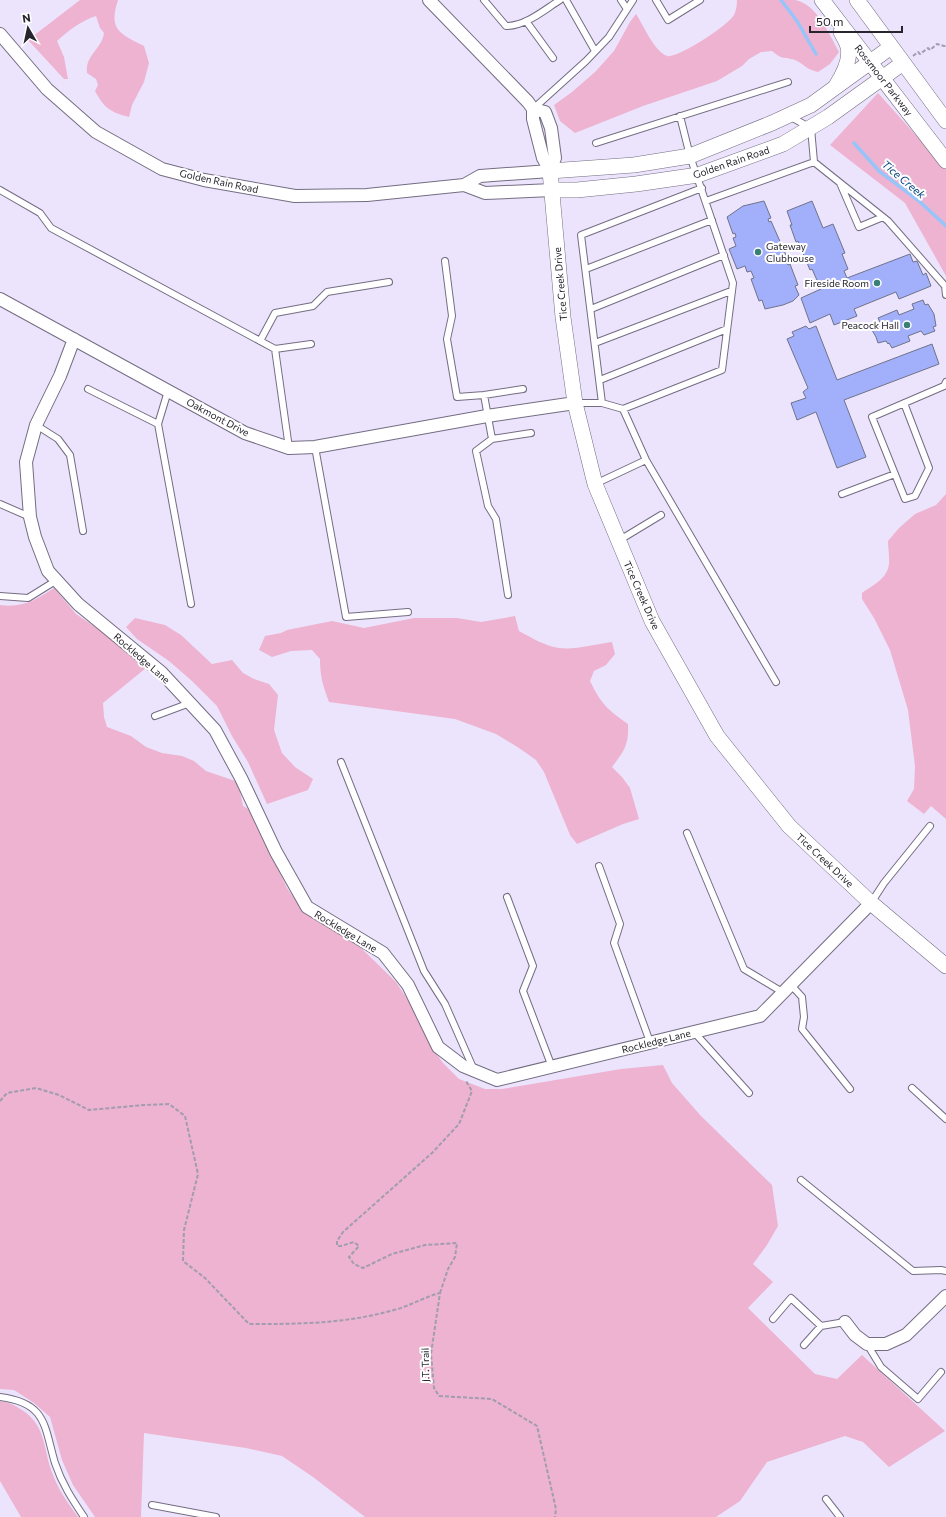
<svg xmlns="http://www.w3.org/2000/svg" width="946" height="1517" viewBox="0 0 946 1517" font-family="Commissioner,sans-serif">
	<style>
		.green { fill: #edb3d0 }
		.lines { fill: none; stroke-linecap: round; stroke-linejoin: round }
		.stream { stroke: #98c5f9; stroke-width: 3.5 }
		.building { fill: #a2affb; stroke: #6f7389 }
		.service-casing { stroke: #746d82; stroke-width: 8 }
		.minor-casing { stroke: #746d82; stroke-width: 14 }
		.tertiary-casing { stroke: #746d82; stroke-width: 16 }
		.path { stroke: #a29caf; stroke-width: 2; stroke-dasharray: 4 2; stroke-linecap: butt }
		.service { stroke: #fff; stroke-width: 6 }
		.minor { stroke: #fff; stroke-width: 12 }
		.tertiary { stroke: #fff; stroke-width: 15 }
		.poi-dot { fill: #3a7f74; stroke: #fff; stroke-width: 1.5 }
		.labels { text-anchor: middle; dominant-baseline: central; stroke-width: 4; stroke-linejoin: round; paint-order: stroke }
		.street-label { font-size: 10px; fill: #27242d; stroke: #fff }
		.poi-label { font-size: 10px; fill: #27242d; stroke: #fff; text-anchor: end }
		.water-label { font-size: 11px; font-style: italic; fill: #05437c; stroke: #fff }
	</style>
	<rect width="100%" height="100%" fill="#ece4fc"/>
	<path class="green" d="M80,0h38c-10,30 2,34 26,46l5,17 -5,19 -12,23 -3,12c-19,-5 -25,-9 -34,-26l3,-6 -2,-6 -9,-6c-2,-18 15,-24 17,-40l-4,-5 -4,-12c-15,5 -27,14 -39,25l7,16 4,22h-4l-36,-39z
		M737,0h58c22,4 34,34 44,52l-9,12 -12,8c-11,-2 -14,-8 -23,-12 -12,-4 -11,1 -23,-9l-11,1 -12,7 -7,7 -25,15 -74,25 -68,27 -15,-12 -6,-16 18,-13 23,-20 19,-21 16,-29 6,-8c8,12 18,37 31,42 10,3 62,-31 67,-41 2,-4 3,-10 3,-15z
		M878,93l68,76v107l-41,-73 -75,-58z
		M946,494v325l-15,-13 -7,8 -17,-13 7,-12 1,-23 -7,-56 -18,-60 -16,-32 -12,-19v-6c14,-10 29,-16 27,-36 0,-5 -1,-10 -1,-16l11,-13 16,-14 21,-9z
		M54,588l22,26 31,21 39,33 -43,35 1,14 3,10 24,9 15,11 16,6 20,3 12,5 12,10 32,11 5,24 7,4 37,78 11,16 17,15 46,29 35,34 13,20 23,46 11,15 16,16 26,10h17l119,-20 42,-4 9,18 29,33 71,69 6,41 -11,19 -14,19 20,18 -25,26 67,66 22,5 25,-24 83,76 -56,36 -26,-25 -18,-6 -78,26 -27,39 -24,16h-351l-52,-40 -31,-21 -36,-8 -102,-15 -3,84h-46l-22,-32 -11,-25 -12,-43 -16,-14 -20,-13 -14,-1v-784c23,3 36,-5 54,-17z
		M515,616l4,15c13,7 26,15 40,17 16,2 38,-4 53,-6l3,12 -9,11 -12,6 -4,10c11,23 18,29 38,43 1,21 -4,27 -16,43l10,10 8,11 9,31 -16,5 -46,20 -7,-9 -26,-63 -8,-12 -17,-12 -23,-14 -41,-15 -126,-17c-6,-16 -9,-25 -9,-43l-8,-9 -21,1 -19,6 -13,-7 6,-14 16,-3 6,-3 45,-9 32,7 50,-10h43l24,4z
		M135,618l30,7 16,10 31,29 20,-4 11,13 11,6 15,5 9,11 -4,35 8,23 13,14 18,12 -5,11 -41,14 -19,-42 -16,-26 -15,-30 -25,-25 -23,-20 -32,-22 -11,-12z
		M0,1401c8,1 15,4 22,9 25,16 21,41 31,65 6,16 15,28 25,42h-57l-21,-36z"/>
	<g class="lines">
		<path class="stream" d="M781,0l16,21 19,33
			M854,143l25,28 40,30 27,25"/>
	</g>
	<path class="building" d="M764,201l7,17 -3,1 1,3 2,-1 15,34 -2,1 4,9 2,-1 8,21 -3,1 4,9 -6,6 -10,4 -18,4 -3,-9 -3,1 -8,-22 3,-1 -3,-7 -4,1 -2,-6 -8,3 -8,-20 7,-3 -3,-8 3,-1 -1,-4 -2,1 -6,-17 16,-11z
		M812,201l11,27 10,-4 12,29 -3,1 6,15 -4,2 3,7 63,-24 3,8 4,-1 6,14 3,-2 5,13 -32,13 -3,-7 -42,17 3,7 -23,9 -4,-11 -20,9 -9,-25 20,-9 -9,-20 -2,1 -12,-29 -2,1 -6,-17h2l-5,-14z
		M923,300l2,5 3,-1 6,10 2,12 -3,1 2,4 -11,4 -3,-4 -13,5 2,5 -18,7 -3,-5 -1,1 -2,-3 -8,2 -2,-6 -4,-7 8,-8 -2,-4 19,-8 2,5 15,-6 -2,-5z
		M806,326l3,3 7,-3 21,54 95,-36 7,20 -95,36 22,57 -29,11 -21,-56 -19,8 -6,-17 15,-5 -3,-6 5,-4 -21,-49 7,-3 -2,-4z"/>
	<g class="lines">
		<g class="service-casing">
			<path id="service" d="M484,0l22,26c20,0 38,-16 54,-26
				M566,0l29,51
				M621,0l6,9
				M656,0l12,20 32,-20
				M526,21l27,37
				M533,109l53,-48 23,-24 24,-37
				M596,143l192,-61
				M814,162l74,59 57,65 1,9
				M840,183l19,44 24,-10
				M0,190l40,23 11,15 224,121 14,99
				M706,201l108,-39 -3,-34 -22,-12
				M445,261l7,55 -5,23 10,58 27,-2 8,44 -16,12 12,55 8,13 12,76
				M586,269l126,-49
				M591,309l133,-54
				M260,341l15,-28 38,-7 14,-14 62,-10
				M595,343l136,-52
				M275,349l36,-5
				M600,380l127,-51
				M88,389l70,35
				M168,391l-10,33 33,180
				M484,395l39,-6
				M575,403h27l-21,-168 121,-47
				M602,403l21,6 99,-39 11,-87 -43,-127 -10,-40
				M904,403l25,65 -14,28 -10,3 -33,-82 72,-31 2,-4
				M623,409l23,51 130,222
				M36,425l22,14 12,16 13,76
				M492,439l39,-6
				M315,447l31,170 62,-5
				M595,484l51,-24
				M842,494l53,-20
				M0,504l30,13
				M618,541l43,-26
				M0,596l28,2 29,-18
				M155,716l35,-13
				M341,762l83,209 21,33 29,66
				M687,833l57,136 40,24
				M599,866l21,58 -6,19 36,99
				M507,897l26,69 -10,25 29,76
				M871,903l13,-20 46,-57
				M791,985l11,12 2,20 -2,12 48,60
				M694,1032l55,61
				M912,1088l34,31
				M801,1180l112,91 28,-1 5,1
				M773,1319l18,-21 30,28 24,-4
				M867,1344l14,23 37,32 23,-27
				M804,1345l17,-19
				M0,1397c47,6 44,29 55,66 7,21 17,36 29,54
				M826,1499l14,18
				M152,1505l64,12"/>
		</g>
		<g class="minor-casing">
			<path id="minor" d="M429,0l99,102 5,7v10l10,39 7,13
				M0,34l47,55 49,43 66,37 42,11 91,16 72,-1 97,-10 16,-9 70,-5
				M533,109l12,3 6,16 4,30 -5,13
				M464,185l21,8 67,-3
				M0,299l245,134 44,15 26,-1 172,-31 88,-13
				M74,339l-14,37 -24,49 -10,37 4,55 5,20 13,34 30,33 84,69 53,57 26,48 35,74 31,55 76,46 25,32 30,62 25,19 34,14 263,-64 111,-113
				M845,1322l10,13 12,9h19l20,-9 40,-39"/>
		</g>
		<g class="tertiary-casing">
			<path id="tertiary" d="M822,0l124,161
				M857,0l89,121
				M891,47l-80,58 -39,18 -82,33 -56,9 -84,6 13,146 12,86 20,81 57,137 65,115 72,90 82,77 75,63
				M836,86c7,-11 15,-26 12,-39 -1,-5 -5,-11 -7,-15
				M552,190h25l59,-6 62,-9 85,-31 45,-27 75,-54"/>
		</g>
		<path class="path" d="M913,56l5,-4 2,2 8,-6 2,2 7,-6 7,2h2
			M0,1101l7,-8 29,-5 23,7 30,15 55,-5 25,-1 16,12 13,58 -14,56 -1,31 22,17 44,46c51,0 95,0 145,-14 16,-4 30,-13 46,-17l-9,61 3,34 5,8 53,3 45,27 19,83 -1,8
			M440,1293l8,-24 7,-12 2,-14 -32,2 -33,9 -29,14 -9,-4 -5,-7 10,-11 -5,-4 -13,4h-4v-5l6,-9 89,-79 27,-29 13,-33 -6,-10"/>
		<use href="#service" class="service"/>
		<use href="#minor" class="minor"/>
		<use href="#tertiary" class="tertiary"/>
	</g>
	<g class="poi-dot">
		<circle cx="758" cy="252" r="4"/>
		<circle cx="877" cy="283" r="4"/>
		<circle cx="907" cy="325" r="4"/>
	</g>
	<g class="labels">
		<g class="street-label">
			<text transform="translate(884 80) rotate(52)">Rossmoor Parkway</text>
			<text transform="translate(731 162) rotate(-19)">Golden Rain Road</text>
			<text transform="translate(219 181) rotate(12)">Golden Rain Road</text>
			<text transform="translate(560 284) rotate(-95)">Tice Creek Drive</text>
			<text transform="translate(218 417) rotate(28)">Oakmont Drive</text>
			<text transform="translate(642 595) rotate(66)">Tice Creek Drive</text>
			<text transform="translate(142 658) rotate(41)">Rockledge Lane</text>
			<text transform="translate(825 860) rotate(43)">Tice Creek Drive</text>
			<text transform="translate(346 931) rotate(31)">Rockledge Lane</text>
			<text transform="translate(656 1041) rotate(-14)">Rockledge Lane</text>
			<text transform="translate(425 1365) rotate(-91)">J.T. Trail</text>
		</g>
		<g class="poi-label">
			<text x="766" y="246" text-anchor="start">Gateway<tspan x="766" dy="12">Clubhouse</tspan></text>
			<text x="869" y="283">Fireside Room</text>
			<text x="899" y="325">Peacock Hall</text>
		</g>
		<g class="water-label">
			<text transform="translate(904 179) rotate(40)">Tice Creek</text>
		</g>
	</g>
	<g transform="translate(28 28) rotate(351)" stroke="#ffffff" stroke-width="3" paint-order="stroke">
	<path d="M0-3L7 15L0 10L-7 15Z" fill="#27242d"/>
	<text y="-6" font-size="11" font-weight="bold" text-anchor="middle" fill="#27242d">N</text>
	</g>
	<path d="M810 26v6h92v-6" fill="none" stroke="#27242d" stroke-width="2"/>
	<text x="816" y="26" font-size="12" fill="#27242d" stroke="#ffffff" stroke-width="3" paint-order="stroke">50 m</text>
</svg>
